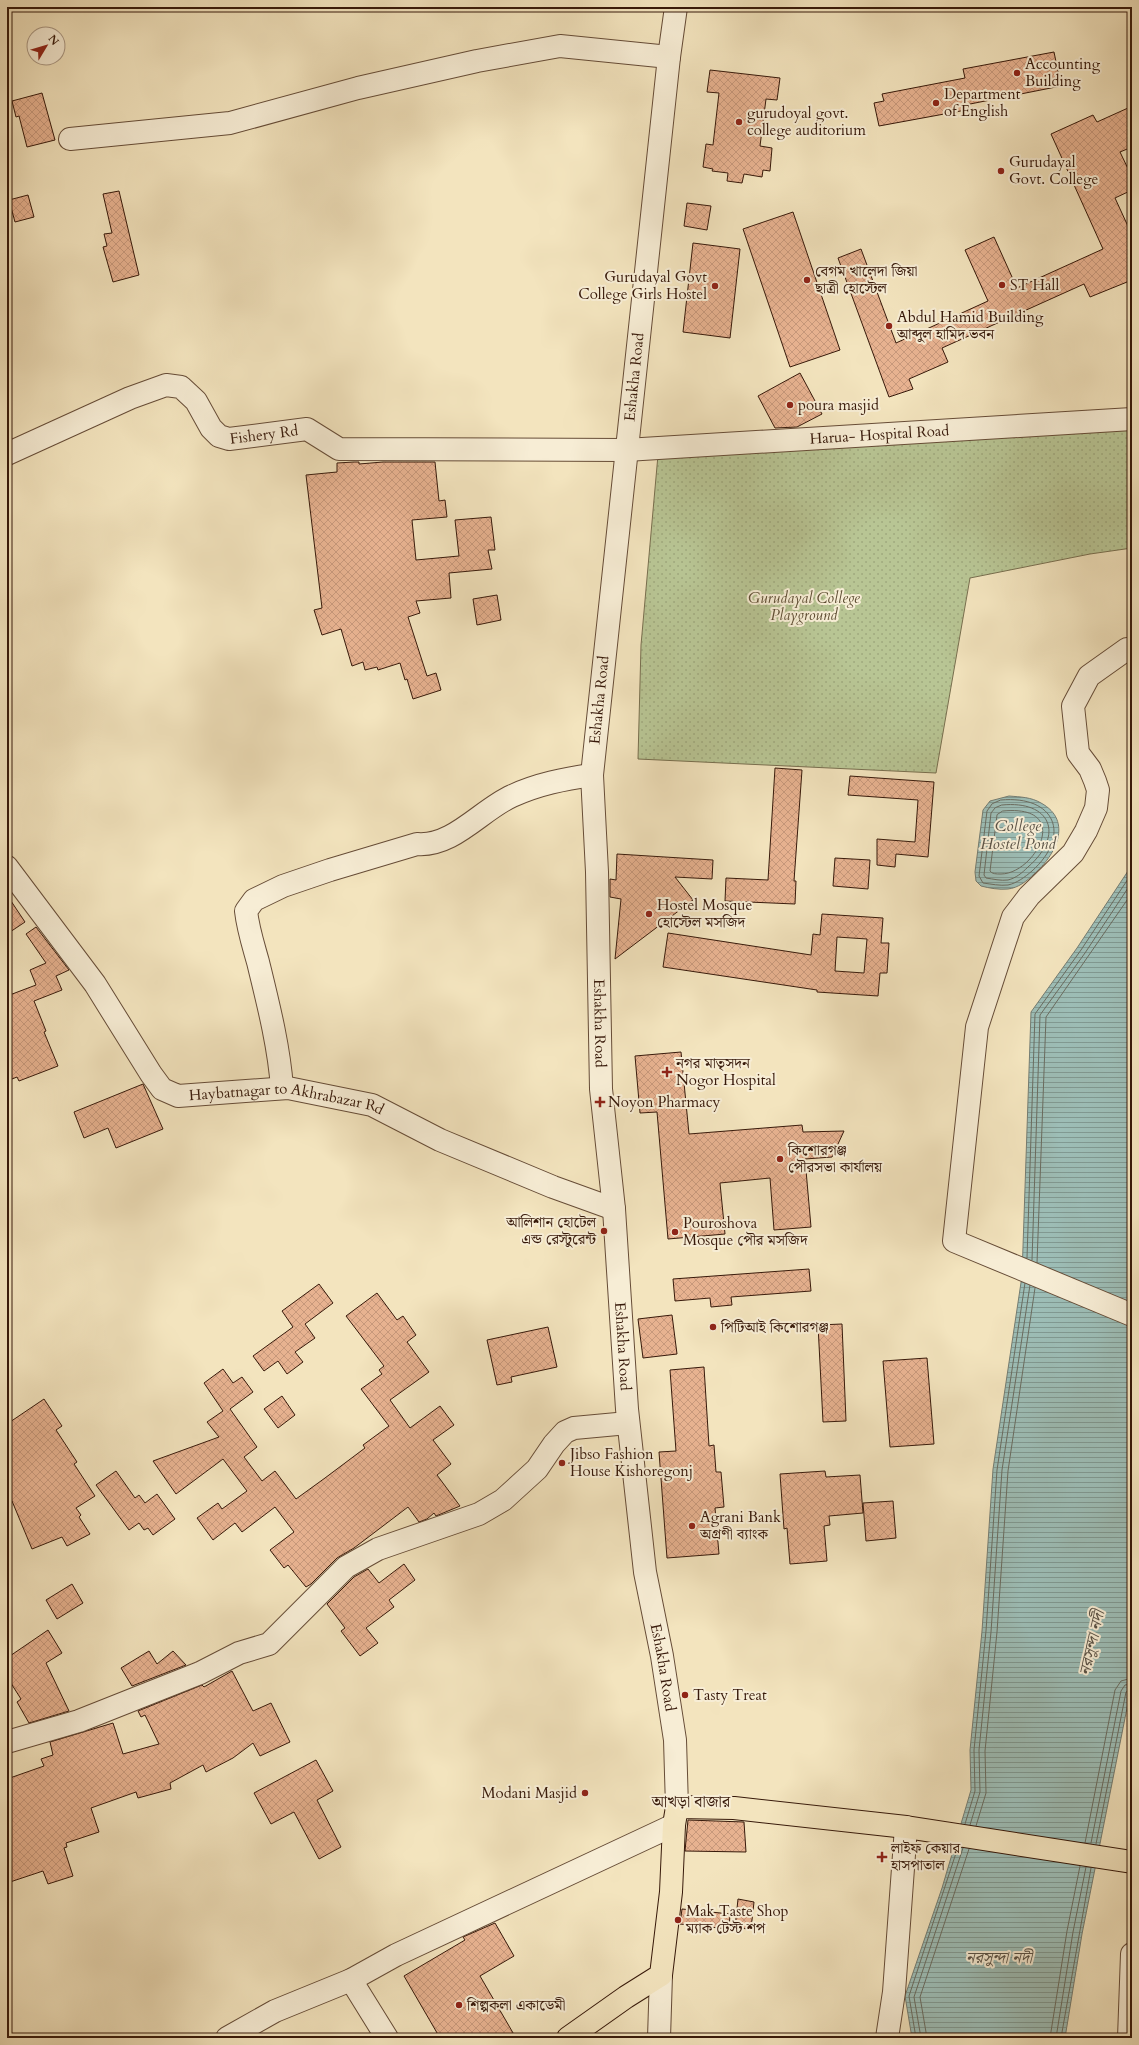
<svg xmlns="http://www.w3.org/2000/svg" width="1139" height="2045" viewBox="0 0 1139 2045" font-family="Cardo,'Noto Serif Bengali',serif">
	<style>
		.park { fill: url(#park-dots); stroke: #786f4f }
		.water { fill: url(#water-rules); stroke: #747c72 }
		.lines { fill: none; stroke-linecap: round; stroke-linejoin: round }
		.shore { stroke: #6a6c60; stroke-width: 1 }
		.building { fill: url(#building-cross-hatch); stroke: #37190a; fill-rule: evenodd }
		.minor-casing { stroke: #664c37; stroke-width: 24 }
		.major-casing { stroke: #37190a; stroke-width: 24 }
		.minor { stroke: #f7edd5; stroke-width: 22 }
		.major { stroke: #f3e4be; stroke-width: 22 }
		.poi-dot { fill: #8f2418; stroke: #f7edd5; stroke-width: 1.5 }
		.labels { text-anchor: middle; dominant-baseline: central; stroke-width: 4; stroke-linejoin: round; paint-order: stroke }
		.poi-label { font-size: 15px; fill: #37190a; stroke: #f7edd5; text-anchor: start }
		.street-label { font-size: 15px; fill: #37190a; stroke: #f7edd5 }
		.park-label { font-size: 15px; font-style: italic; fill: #5e4d33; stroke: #f7edd5 }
		.water-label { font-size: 16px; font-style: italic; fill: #5b5347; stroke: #f7edd5 }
		.neighbourhood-label { font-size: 16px; fill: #37190a; stroke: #f7edd5 }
	</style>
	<defs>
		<pattern id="park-dots" width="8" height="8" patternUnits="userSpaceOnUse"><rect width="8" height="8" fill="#b8c594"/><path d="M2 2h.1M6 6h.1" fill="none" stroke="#9fa97e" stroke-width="1.8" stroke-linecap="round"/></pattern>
		<pattern id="water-rules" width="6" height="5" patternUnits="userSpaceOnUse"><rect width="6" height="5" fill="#9dbeb7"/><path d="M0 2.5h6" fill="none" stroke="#819a93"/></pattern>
		<pattern id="building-cross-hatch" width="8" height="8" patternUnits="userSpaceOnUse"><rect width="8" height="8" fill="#e7b290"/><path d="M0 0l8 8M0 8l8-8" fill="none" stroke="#c7987b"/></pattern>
	</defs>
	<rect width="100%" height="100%" fill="#f3e4be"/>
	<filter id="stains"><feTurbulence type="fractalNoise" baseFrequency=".005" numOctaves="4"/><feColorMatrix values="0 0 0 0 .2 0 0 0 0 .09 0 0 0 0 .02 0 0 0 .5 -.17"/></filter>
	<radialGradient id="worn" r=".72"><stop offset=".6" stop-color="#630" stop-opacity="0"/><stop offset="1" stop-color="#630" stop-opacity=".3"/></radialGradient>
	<path class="park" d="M1132,426v122l-42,6 -120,24 -34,195 -298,-14 3,-114 17,-190z"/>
	<path class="water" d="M1009,796c11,1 22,1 32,7 33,18 14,53 -7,71 -7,7 -16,14 -26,15 -9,1 -19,-1 -27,-3l-5,-5 -1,-9 8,-62 7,-9z
		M1132,865v818l-50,251 -17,104h-153l-7,-42 37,-108 29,-98 -1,-40 12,-119 11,-162 29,-193 9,-264 46,-64z"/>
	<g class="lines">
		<path class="shore" d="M1001,800c54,-5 71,35 31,71 -7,6 -15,12 -24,14 -8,1 -17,-1 -25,-2l-4,-7 8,-65 5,-7z
			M1002,805c49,-5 63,30 26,62 -6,6 -12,11 -20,13 -7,1 -15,-1 -22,-2l-2,-3 7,-62 4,-5z
			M1003,811c71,-7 32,63 -2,63 -5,0 -9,0 -11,-3l7,-56z
			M1027,1258l8,-244 46,-64 51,-77
			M1032,1260l8,-245 45,-62 47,-71
			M1037,1263l9,-246 86,-124
			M965,1824l10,-33 -1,-41 12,-119 11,-161 28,-187
			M970,1825l10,-33 -1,-42 12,-118 11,-162 28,-185
			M976,1826l10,-33 -1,-42 12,-119 11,-161 27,-183
			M1085,1843l30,-153 6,-9 11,-3
			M1091,1843l30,-152 4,-6 7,-1
			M1096,1844l30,-152 6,-3
			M916,2038l-7,-42 49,-149
			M921,2038l-7,-41 49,-149
			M927,2038l-7,-41 49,-148
			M1050,2038l17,-107 13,-65
			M1056,2038l17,-106 13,-65
			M1061,2038l30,-170"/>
	</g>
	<path class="building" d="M1054,52l7,34 -96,19 1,5 -87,16 -5,-23 10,-2 -2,-7 83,-16 -2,-9z
		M710,70l70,8 -3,22 -11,-1 -6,47 12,2 -2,23 -7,-1 -1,7 -18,-3 -2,9 -15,-2 1,-8 -16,-2 1,-2 -10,-2 3,-23 7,1 6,-52 -12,-1z
		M42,93l13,47 -28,7 -8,-31 -3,1 -4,-16z
		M1128,108l4,9v30l-12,5 12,25v13l-17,8 17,37v45l-42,17 -6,-13 -142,64 6,14 -39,17 4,10 -24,8 -51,-139 23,-9 35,94 92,-42 -23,-51 29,-13 23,51 86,-39 -52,-115 42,-19 4,7z
		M119,191l20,84 -26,7 -10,-35 4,-1 -3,-12 8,-1 -9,-39z
		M28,195l6,22 -19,5 -6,-22z
		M687,203l24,3 -4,24 -23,-4z
		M793,212l47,138 -50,17 -47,-138z
		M693,243l47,6 -10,89 -47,-6z
		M800,373l22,41 -25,13 -22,1 -17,-32z
		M354,462h5v2l24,-2h52l4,39 6,-1 2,17 -35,3 4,40 43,-4 -4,-36 36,-3 4,33h-7l4,19 -43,4 2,25 -35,3 4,12 -12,4 19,59 9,-3 5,17 -28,9 -6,-20 -2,1 -5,-17 -22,7 -1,-3 -12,3 -2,-8 -11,4 -11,-37 -19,6 -8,-25 8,-2 -16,-133 31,-3v-9z
		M497,595l4,25 -24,5 -4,-26z
		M775,768l27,2 -8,111h2l-1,23 -70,-3 1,-23 42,2z
		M850,776l84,6 -6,75 -32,-3 -1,13 -18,-2v-26l38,3 3,-42 -70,-5z
		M617,854l96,6 -1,19 -37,-2 18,23 -78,59 6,-60 -11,-2v-18l6,1z
		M835,858l35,2 -2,29 -35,-3z
		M7,895l18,27 -18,12z
		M822,914l61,4 -2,25h8l-2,30h-7l-2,23 -61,-4v-2l-154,-23 5,-34 143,22 2,-21 7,1zM837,937l30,2 -3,34 -29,-2z
		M36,927l33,43 -13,6 6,14 -28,11 12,30 -2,1 14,34 -39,15 -2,-4 -10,4v-85l29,-11 -6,-15 16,-7 -20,-29z
		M681,1052l8,82 113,-9 1,7 41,-1 -12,26 -27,2 6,68 -37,3 -4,-52 -50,5 5,51 -57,5 -11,-127 -17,1 -5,-57z
		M143,1084l20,45 -47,19 -8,-20 -24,10 -10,-26z
		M809,1269l2,22 -80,6 1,8 -21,2 -1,-9 -35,3 -2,-22z
		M319,1284l14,19 -28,21 10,14 -20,14 8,10 -16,12 -9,-13 -14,10 -11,-15 40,-29 -11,-16z
		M377,1293l20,27 6,-4 13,19 -9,7 22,30 -39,28 20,28 30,-22 14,19 -21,15 18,24 -14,11 23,31 -24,10 -2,-3 -7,6 -8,3 -11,-15 -54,41 -17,10 -26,26 -5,3 -18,-22 -4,3 -14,-18 24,-18 -19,-25 -33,25 -7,-9 -22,17 -16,-22 21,-15 4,6 25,-18 -24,-32 -47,35 -23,-33 66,-24 -12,-15 16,-11 -19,-28 19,-14 10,14 9,-6 11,15 -23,17 27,38 -13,10 18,24 13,-10 21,28 29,-21 40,-30 -2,-3 26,-19 -28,-37 21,-15 -3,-4 5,-4 -38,-50z
		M672,1315l5,39 -34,4 -5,-39z
		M842,1324l4,97 -23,1 -5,-97z
		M548,1327l9,40 -46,10 1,5 -15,3 -10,-45z
		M927,1358l7,86 -44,3 -7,-86z
		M704,1367l5,79 5,-1 2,27h5l3,35 -9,1 4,46 -52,4 -8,-106 17,-1 -6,-81z
		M282,1396l13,19 -17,13 -14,-19z
		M44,1399l18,27 -6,4 21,32 -3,2 21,32 -19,12 5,7 -2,2 11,17 -23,12 -5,-9 -30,12 -20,-48 -5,2v-79z
		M116,1471l19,27 4,-3 6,8 12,-9 18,25 -22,16 -5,-7 -4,2 -5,-7 -10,7 -33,-45z
		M825,1471l1,6 34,-2 3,38 -34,3 1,9 -6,1 3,35 -37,3 -3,-36 -3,1 -4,-55z
		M893,1501l3,37 -30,3 -3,-38z
		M404,1564l11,16 -26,20 5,7 -28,21 12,15 -18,13 -19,-25 4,-3 -18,-24 27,-27 14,-8 11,14z
		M72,1584l11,19 -26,16 -11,-19z
		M48,1630l14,23 -16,10 23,48 -40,12 -12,-21 4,-3 -14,-22v-19z
		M149,1651l8,13 16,-13 13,14 -54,21 -11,-18z
		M232,1671l21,40 18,-8 19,39 -30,14 -7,-13 -20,15 -27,14 -3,-7 -33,18 1,6 -33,9 -2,-6 -45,16 8,24 -33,11 1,4 -3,1 9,28 -25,8 -5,-13 -36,12v-57l3,-1 -3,-10v-36l37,-13 -3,-7 12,-4 -3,-13 63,-19 10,31 36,-10 -14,-29 -4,2 -3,-6 64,-26 2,2z
		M316,1760l17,31 -16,9 24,47 -22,12 -25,-47 -23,12 -17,-31z
		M688,1820l56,2 2,30 -61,-1z
		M738,1899l16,3 -3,27 -16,-1z
		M682,1909l48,5 -1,15 -49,-5z
		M495,1923l19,33 -34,20 36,62h-76l-36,-62 61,-36 -2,-3z"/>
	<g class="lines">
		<g class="minor-casing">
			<g id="minor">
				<path id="s1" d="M676,7l-7,50 -77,718 5,97 4,217 13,120 13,200 18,163 17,84 13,84 2,67"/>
				<path d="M70,139l160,-16 128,-35 119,-27 83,-15 109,11"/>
				<path id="s2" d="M7,454l123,-56 36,-13 15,2 15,14 15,27 8,8 10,3 78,-10 32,20 287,1 506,-31"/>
				<path d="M1132,649h-5l-38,27 -16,30 5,47 12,16 5,12 3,9 -2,18 -10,23 -13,22 -44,43 -16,21 -36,110 -23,214 178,74"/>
				<path id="s3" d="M7,867l88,117 56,90 11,15 16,7 110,-8 84,17 68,35 113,47 61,22"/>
				<path d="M282,1088c-3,-42 -14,-85 -24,-126 -5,-18 -10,-33 -12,-51l8,-11 29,-14 47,-16 87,-26c36,3 64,-34 95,-48 26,-12 52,-17 80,-21"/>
				<path d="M7,1742l72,-21 121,-48 39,-20 30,-9 77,-77 32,-18 101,-35 24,-14 34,-31 17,-25 11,-12 9,-4 54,-5"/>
				<path d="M351,1980l36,58"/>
				<path d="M227,2038l48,-27 76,-31 45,-25 278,-130"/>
				<path d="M659,2038l2,-63"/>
				<path d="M887,2038l7,-46 12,-165"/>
				<path d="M1129,2038l3,-84"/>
			</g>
		</g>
		<g class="major-casing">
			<path id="major" d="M568,2038l58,-41 35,-22 10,-83 3,-67 3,-18 57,1 172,19 226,35"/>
		</g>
		<use href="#minor" class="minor"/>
		<use href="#major" class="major"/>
	</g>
	<g class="poi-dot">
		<circle cx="1017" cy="73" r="4"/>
		<circle cx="936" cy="103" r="4"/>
		<circle cx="739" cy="122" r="4"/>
		<circle cx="1001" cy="171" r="4"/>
		<circle cx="807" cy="280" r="4"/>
		<circle cx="1002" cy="285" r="4"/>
		<circle cx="715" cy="286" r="4"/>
		<circle cx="889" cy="326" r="4"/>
		<circle cx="790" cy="405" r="4"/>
		<circle cx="649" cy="914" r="4"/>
		<path d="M665 1066h4v4h4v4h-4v4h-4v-4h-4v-4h4z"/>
		<path d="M598 1096h4v4h4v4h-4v4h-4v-4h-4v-4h4z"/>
		<circle cx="780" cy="1159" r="4"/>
		<circle cx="604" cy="1231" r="4"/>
		<circle cx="675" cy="1232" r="4"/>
		<circle cx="713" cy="1327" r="4"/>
		<circle cx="562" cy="1463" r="4"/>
		<circle cx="692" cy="1526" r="4"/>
		<circle cx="685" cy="1695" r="4"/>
		<circle cx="585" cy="1793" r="4"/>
		<path d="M880 1851h4v4h4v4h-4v4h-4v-4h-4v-4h4z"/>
		<circle cx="678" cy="1920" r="4"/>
		<circle cx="459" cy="2005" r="4"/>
	</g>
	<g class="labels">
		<g class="poi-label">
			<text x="1025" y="64">Accounting<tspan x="1025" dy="17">Building</tspan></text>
			<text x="944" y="94">Department<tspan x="944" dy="17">of English</tspan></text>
			<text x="747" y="113">gurudoyal govt.<tspan x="747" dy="17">college auditorium</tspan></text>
			<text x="1009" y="162">Gurudayal<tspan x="1009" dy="17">Govt. College</tspan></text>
			<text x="815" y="271">বেগম খালেদা জিয়া<tspan x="815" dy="17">ছাত্রী হোস্টেল</tspan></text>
			<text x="707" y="277" text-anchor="end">Gurudayal Govt<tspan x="707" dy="17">College Girls Hostel</tspan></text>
			<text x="1010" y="285">ST Hall</text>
			<text x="897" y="317">Abdul Hamid Building<tspan x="897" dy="17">আব্দুল হামিদ ভবন</tspan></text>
			<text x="798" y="405">poura masjid</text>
			<text x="657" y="905">Hostel Mosque<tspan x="657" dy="17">হোস্টেল মসজিদ</tspan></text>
			<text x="676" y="1063">নগর মাতৃসদন<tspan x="676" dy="17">Nogor Hospital</tspan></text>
			<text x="608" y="1102">Noyon Pharmacy</text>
			<text x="788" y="1150">কিশোরগঞ্জ<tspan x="788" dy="17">পৌরসভা কার্যালয়</tspan></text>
			<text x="596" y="1222" text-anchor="end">আলিশান হোটেল<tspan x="596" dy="17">এন্ড রেস্টুরেন্ট</tspan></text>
			<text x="683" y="1223">Pouroshova<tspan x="683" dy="17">Mosque পৌর মসজিদ</tspan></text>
			<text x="721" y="1327">পিটিআই কিশোরগঞ্জ</text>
			<text x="570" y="1454">Jibso Fashion<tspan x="570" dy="17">House Kishoregonj</tspan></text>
			<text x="700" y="1517">Agrani Bank<tspan x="700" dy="17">অগ্রণী ব্যাংক</tspan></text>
			<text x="693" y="1695">Tasty Treat</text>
			<text x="577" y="1793" text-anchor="end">Modani Masjid</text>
			<text x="891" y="1848">লাইফ কেয়ার<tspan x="891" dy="17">হাসপাতাল</tspan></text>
			<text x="686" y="1911">Mak Taste Shop<tspan x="686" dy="17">ম্যাক টেস্ট শপ</tspan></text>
			<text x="467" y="2005">শিল্পকলা একাডেমী</text>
		</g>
		<g class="street-label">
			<text transform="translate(634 377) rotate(-84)">Eshakha Road</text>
			<text stroke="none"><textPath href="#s2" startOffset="297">Fishery Rd</textPath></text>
			<text stroke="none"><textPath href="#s2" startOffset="919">Harua- Hospital Road</textPath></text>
			<text transform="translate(599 700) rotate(-84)">Eshakha Road</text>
			<text stroke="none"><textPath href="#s1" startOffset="1021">Eshakha Road</textPath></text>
			<text stroke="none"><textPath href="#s3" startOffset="398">Haybatnagar to Akhrabazar Rd</textPath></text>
			<text stroke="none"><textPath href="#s1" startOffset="1345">Eshakha Road</textPath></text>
			<text stroke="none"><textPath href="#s1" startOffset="1669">Eshakha Road</textPath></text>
		</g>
		<g class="park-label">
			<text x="804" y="598">Gurudayal College<tspan x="804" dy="17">Playground</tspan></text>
		</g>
		<g class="water-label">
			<text x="1018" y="826">College<tspan x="1018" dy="18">Hostel Pond</tspan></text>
			<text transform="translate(1092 1643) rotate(-77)">নরসুন্দা নদী</text>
			<text x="999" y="1958">নরসুন্দা নদী</text>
		</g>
		<g class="neighbourhood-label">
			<text x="691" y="1802">আখড়া বাজার</text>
		</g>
	</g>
	<rect width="1139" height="2045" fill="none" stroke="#f3e4be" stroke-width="24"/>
	<rect x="8" y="8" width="1123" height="2029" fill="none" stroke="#37190a" stroke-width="2"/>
	<rect x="12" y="12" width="1115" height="2021" fill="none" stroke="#37190a"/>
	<g transform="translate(46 46) rotate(52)"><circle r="19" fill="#f7edd5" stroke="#aa9884"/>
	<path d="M0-3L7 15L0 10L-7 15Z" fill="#8f2418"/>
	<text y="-6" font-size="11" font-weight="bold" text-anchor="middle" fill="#37190a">N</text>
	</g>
	<rect width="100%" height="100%" filter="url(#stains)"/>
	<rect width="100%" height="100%" fill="url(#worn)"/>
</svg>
